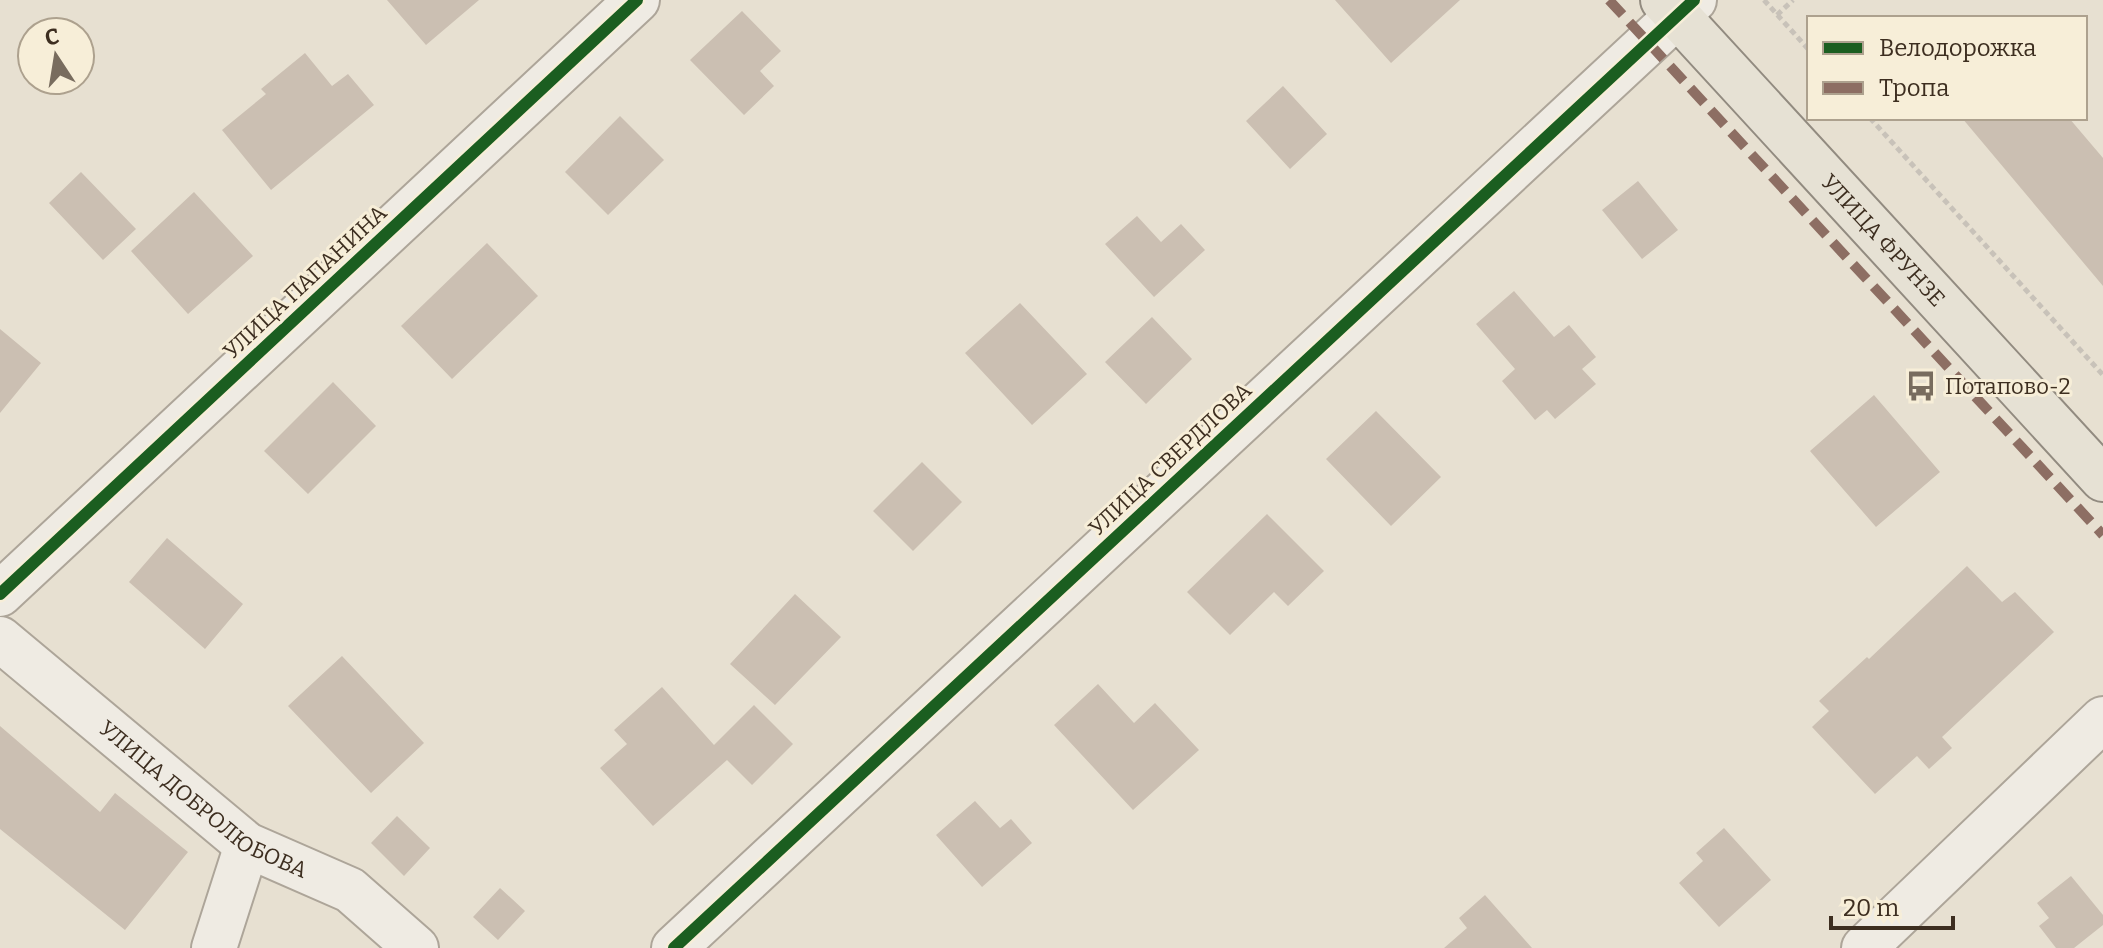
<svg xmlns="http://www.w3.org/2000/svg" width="2103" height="948" viewBox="0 0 2103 948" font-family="Bitter,serif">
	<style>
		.building { fill: #cbbfb2 }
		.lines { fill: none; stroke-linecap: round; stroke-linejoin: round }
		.minor-casing { stroke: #ada599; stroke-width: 48 }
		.major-casing { stroke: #928b80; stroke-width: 48 }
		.path { stroke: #c8c2b9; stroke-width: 5; stroke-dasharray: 6 4; stroke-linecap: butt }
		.minor { stroke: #efebe3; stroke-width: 44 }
		.major { stroke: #e6e1d4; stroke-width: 44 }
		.quiet { stroke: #8d6e63; stroke-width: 10; stroke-dasharray: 20 10; stroke-linecap: butt }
		.cycleway-casing { stroke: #f7eed8; stroke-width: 17 }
		.cycleway { stroke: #1b5e20; stroke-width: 12 }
		.labels { text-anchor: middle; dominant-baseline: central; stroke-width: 6; stroke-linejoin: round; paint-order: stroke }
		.street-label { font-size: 22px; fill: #3d2e20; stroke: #f7eed8 }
		.poi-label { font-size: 22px; fill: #3d2e20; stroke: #f7eed8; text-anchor: start }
	</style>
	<rect width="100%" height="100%" fill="#e7e0d1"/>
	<path class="building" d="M387,0h92l-53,45z
		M1335,0h125l-69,63z
		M742,11l39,40 -21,20 14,15 -30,29 -54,-55z
		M305,53l27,33 16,-12 26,31 -103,85 -49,-60 44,-36 -5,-5z
		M1283,86l44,48 -37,35 -44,-48z
		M620,116l44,44 -56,55 -43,-43z
		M1962,118h107l34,40v128z
		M81,172l55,57 -33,31 -54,-57z
		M1638,181l40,49 -36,29 -40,-49z
		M194,192l59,64 -65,58 -57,-63z
		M1137,216l24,26 20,-18 24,26 -51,47 -49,-53z
		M487,243l51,53 -86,83 -51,-53z
		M1514,291l40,46 15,-12 27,32 -14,12 14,15 -41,35 -8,-9 -12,10 -33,-39 13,-12 -39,-45z
		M1020,303l67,71 -55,51 -67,-72z
		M1152,317l40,42 -46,45 -41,-42z
		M0,329l41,34 -41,50z
		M333,382l43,44 -68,68 -44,-43z
		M1874,395l66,77 -64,55 -66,-76z
		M1376,411l65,66 -50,49 -65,-67z
		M922,462l40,40 -49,49 -40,-40z
		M1267,514l57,57 -36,35 -14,-14 -44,43 -43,-43z
		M167,538l76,66 -38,45 -76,-67z
		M1967,566l35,36 13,-10 39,40 -112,105 10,11 -23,21 -12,-13 -42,38 -63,-67 17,-16 -10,-10 48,-44 2,2z
		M795,594l46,43 -66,68 -45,-41z
		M342,656l82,87 -53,50 -83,-87z
		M1098,684l36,39 21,-20 44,47 -66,60 -79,-85z
		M662,687l52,58 40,-40 39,39 -41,41 -25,-25 -74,66 -53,-58 27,-24 -13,-14z
		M0,726l100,86 15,-19 73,59 -63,78 -125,-101z
		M975,801l25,27 11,-9 21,24 -50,44 -46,-52z
		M397,816l33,32 -26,28 -33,-33z
		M1724,828l47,52 -52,47 -40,-44 24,-22 -7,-8z
		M2071,876l32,39v10l-29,23h-18l-17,-22 10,-8 -12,-15z
		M500,888l25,23 -27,29 -25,-23z
		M1485,895l47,53h-88l23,-20 -8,-10z"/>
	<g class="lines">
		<g class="minor-casing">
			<g id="minor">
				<path d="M0,594l637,-594"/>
				<path id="s1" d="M0,639l247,206 103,45 66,58"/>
				<path d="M214,948l33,-103"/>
				<path d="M674,948l1020,-948"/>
				<path d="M1864,948l239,-229"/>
			</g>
		</g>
		<g class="major-casing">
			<g id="major">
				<path id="s2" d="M1663,0l440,479"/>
			</g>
		</g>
		<path class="path" d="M1764,0l45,50
			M1777,15l16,-15
			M1870,118l233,257"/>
		<use href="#minor" class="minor"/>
		<use href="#major" class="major"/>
		<path class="quiet" d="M1609,0l494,535"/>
		<g class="cycleway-casing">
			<path id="cycleway" d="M0,594l637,-594
				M674,948l1020,-948"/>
		</g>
		<use href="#cycleway" class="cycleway"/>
	</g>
	<defs>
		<g id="bus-bare" transform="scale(2.4)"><path d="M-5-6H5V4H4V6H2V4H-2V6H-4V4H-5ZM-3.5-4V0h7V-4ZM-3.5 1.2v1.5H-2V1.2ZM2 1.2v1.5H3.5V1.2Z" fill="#786c5e" stroke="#f7eed8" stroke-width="2.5" paint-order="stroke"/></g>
	</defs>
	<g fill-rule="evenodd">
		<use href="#bus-bare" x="1921" y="386"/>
	</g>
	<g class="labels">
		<g class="street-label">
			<text stroke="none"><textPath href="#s2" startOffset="326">УЛИЦА ФРУНЗЕ</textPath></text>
			<text transform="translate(305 282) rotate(-43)">УЛИЦА ПАПАНИНА</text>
			<text transform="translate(1170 459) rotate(-43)">УЛИЦА СВЕРДЛОВА</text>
			<text stroke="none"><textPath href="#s1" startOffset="260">УЛИЦА ДОБРОЛЮБОВА</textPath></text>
		</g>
		<g class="poi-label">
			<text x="1945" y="386">Потапово-2</text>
		</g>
	</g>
	<rect x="1807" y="16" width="280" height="104" fill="#f7eed8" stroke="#ada18e" stroke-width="2"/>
	<rect x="1823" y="42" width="40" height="12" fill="#1b5e20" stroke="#ada18e" stroke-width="2"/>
	<text x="1879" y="56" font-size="24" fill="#3d2e20">Велодорожка</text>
	<rect x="1823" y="82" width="40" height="12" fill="#8d6e63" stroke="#ada18e" stroke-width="2"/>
	<text x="1879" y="96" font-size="24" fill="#3d2e20">Тропа</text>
	<g transform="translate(56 56) rotate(348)"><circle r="38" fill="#f7eed8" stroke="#ada18e" stroke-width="2"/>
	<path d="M0-6L14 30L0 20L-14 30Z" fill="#786c5e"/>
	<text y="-12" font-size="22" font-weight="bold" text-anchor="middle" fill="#3d2e20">С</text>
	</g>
	<path d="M1831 916v12h122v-12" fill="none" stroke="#3d2e20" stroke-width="4"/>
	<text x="1843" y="916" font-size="24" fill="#3d2e20" stroke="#f7eed8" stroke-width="6" paint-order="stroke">20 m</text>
</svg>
